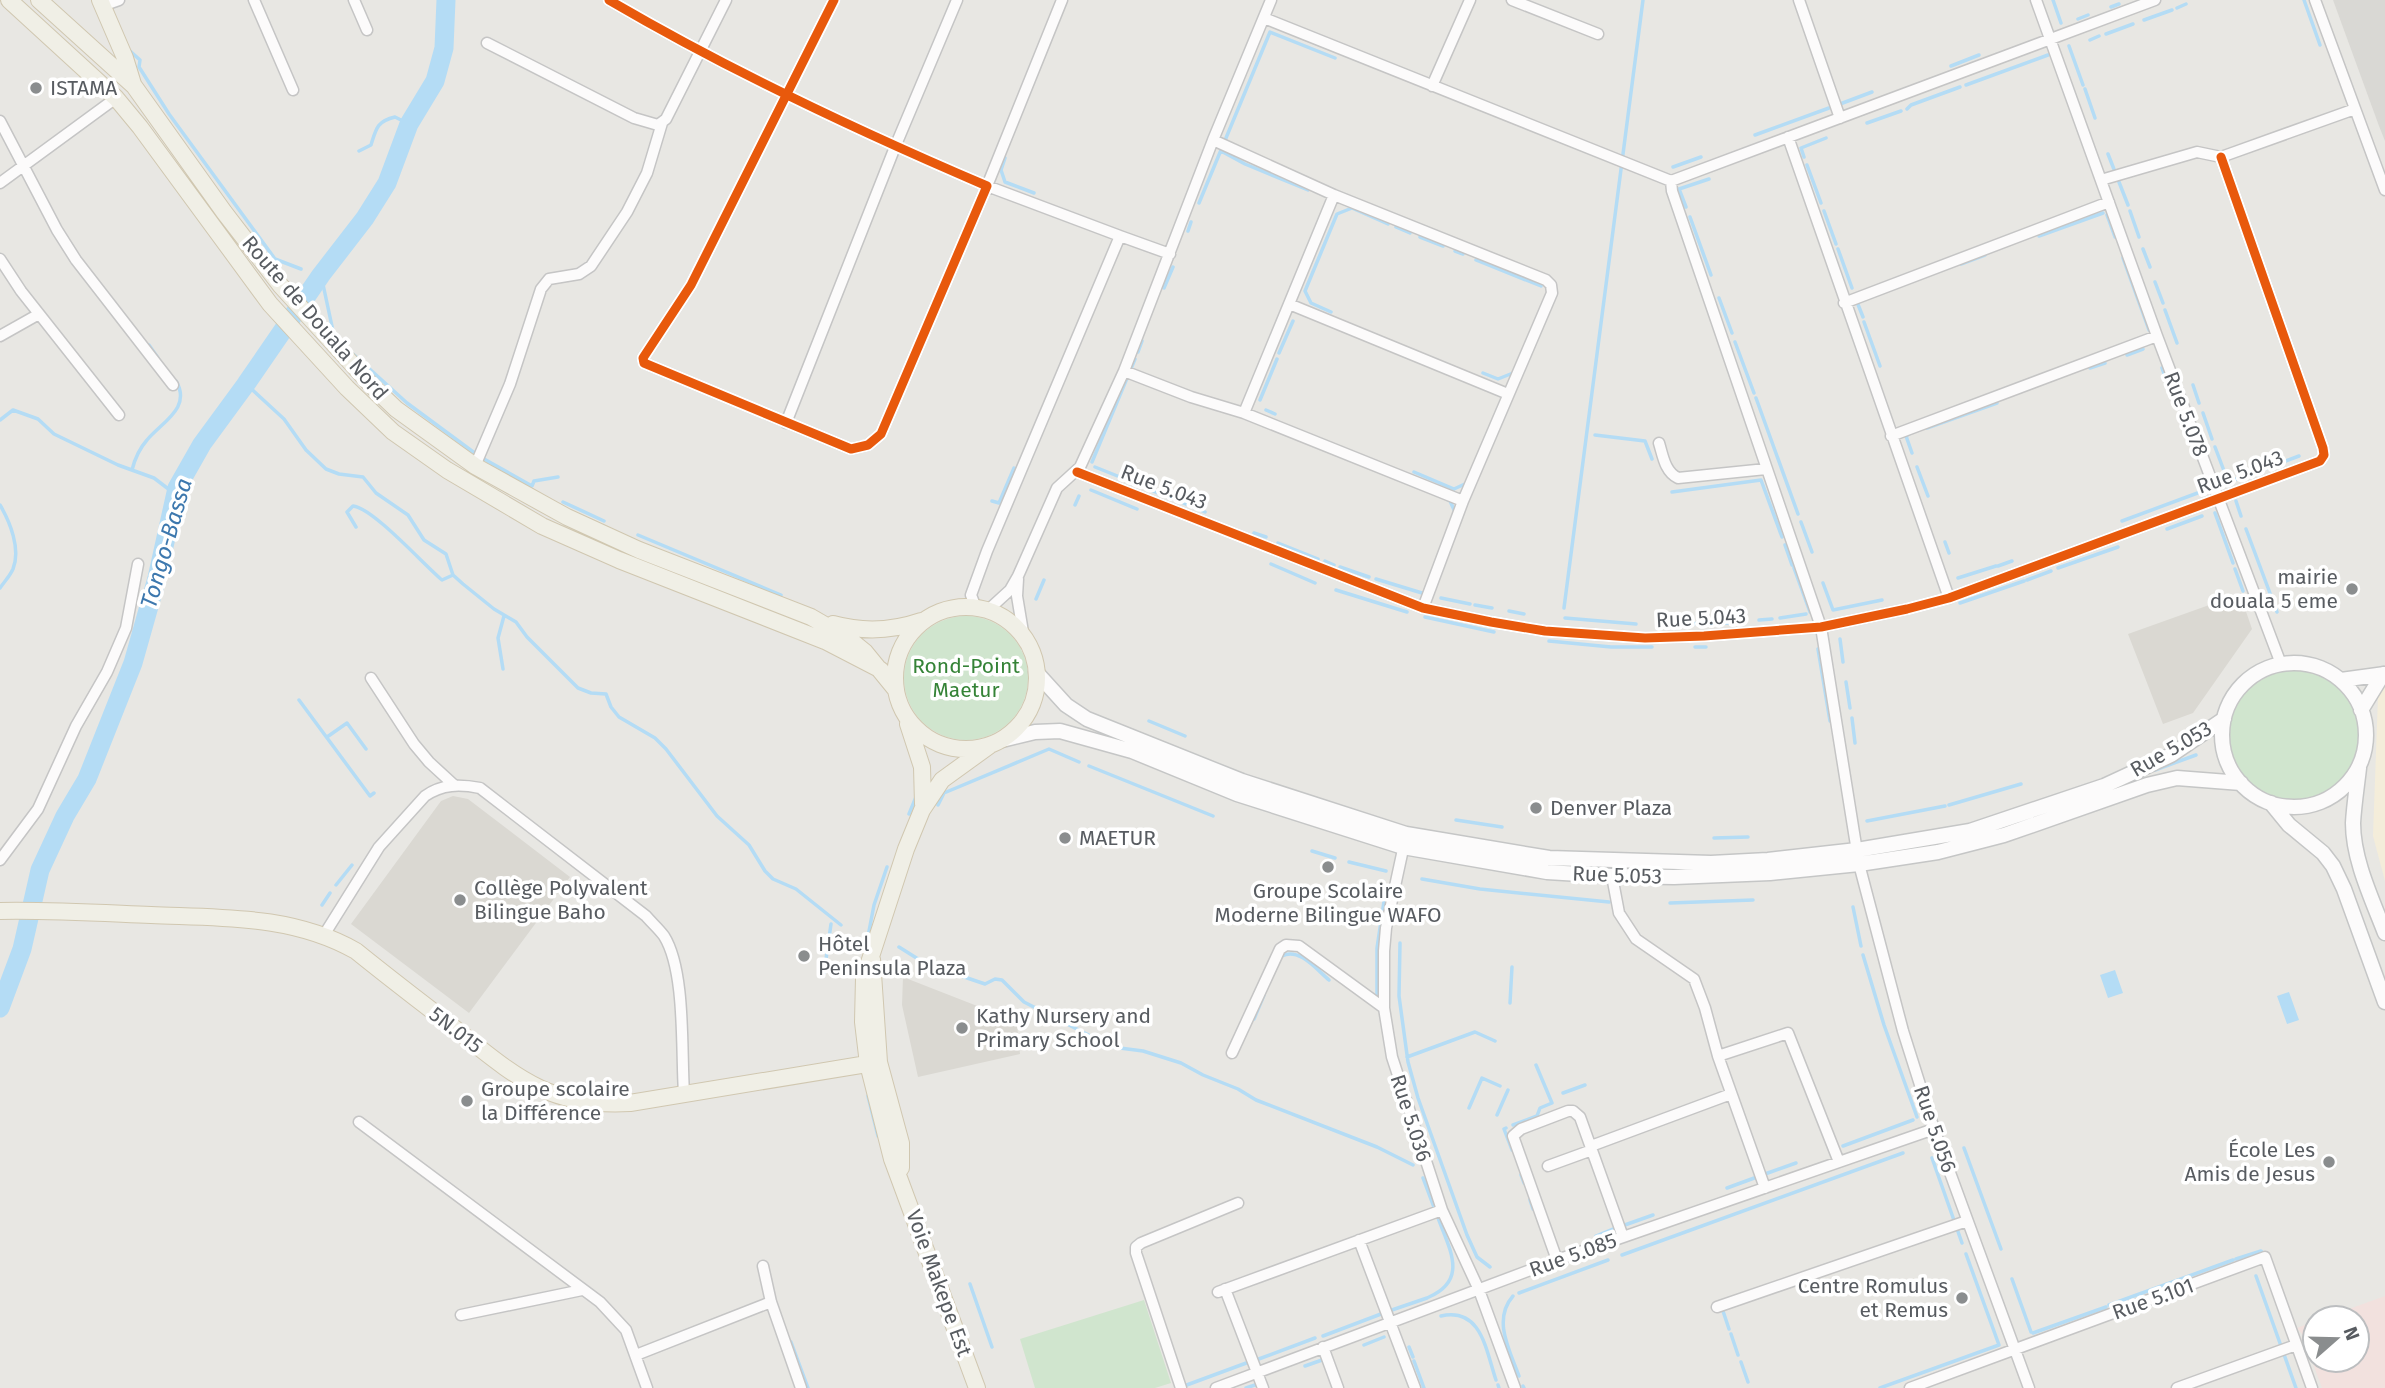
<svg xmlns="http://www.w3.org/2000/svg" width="2385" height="1388" viewBox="0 0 2385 1388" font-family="'Fira Sans',sans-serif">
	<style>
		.commercial { fill: #f4edda }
		.industrial { fill: #d9d8d4 }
		.education { fill: #dad8d2 }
		.medical { fill: #f2e1de }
		.green { fill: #d0e5ce }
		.water { fill: #b4dcf5 }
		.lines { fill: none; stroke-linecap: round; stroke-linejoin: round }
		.stream { stroke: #b4dcf5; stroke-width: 3.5 }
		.river { stroke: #b4dcf5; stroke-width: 19 }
		.minor-casing { stroke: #c5c5c5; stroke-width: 13 }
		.secondary-casing { stroke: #c5c6c6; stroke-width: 17 }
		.primary-casing { stroke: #d0c7b0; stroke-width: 18 }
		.minor { stroke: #fcfbfb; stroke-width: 10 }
		.secondary { stroke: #fcfbfb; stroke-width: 14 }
		.primary { stroke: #f0efe6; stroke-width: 16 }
		.cycleway-casing { stroke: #fff; stroke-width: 13 }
		.cycleway { stroke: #e8590c; stroke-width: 9 }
		.poi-dot { fill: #8a8d8e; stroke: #fff; stroke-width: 2.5 }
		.labels { text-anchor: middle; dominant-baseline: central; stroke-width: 7; stroke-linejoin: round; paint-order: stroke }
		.poi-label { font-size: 21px; fill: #585c61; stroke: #fff; text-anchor: start }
		.street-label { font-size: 21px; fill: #585c61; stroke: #fff }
		.park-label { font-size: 21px; fill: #358337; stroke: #fff }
		.water-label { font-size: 23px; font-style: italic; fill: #3d78ae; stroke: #fff }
	</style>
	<rect width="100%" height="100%" fill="#e8e7e3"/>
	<path class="commercial" d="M2385,685v196l-12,-45 5,-139z"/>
	<path class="industrial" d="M2333,0h52v141l-6,-15z"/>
	<path class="education" d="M2240,594l12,35 -59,84 -30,11 -35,-90z
		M453,796l15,3 102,78 -101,136 -118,-89 90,-123z
		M903,977l87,34 27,14 3,29 -102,23 -16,-72z"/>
	<path class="medical" d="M2385,1296v92h-63l-20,-54 -5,-6 18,-7v39h42v-42h-33z"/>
	<path class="green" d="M904 678a62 62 0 1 1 124 0a62 62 0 1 1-124 0Z
		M2228 737a67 67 0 1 1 134 0a67 67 0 1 1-134 0Z
		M1144,1300l27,83 -16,5h-120l-15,-49z"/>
	<path class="water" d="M2115,970l8,23 -15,5 -8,-23z
		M2289,992l10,28 -12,4 -10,-28z"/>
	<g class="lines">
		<path class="stream" d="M2053,0l8,23
			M2304,0l16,45
			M2111,7l8,-3
			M2177,8l9,-4
			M2078,19l10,-4
			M2144,20l28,-10
			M2106,34l27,-10
			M2090,40l9,-4
			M2069,46l14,39
			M130,51l10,9 -1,7 30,47 106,145 26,10
			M1951,66l28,-11
			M1966,85l82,-30
			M2085,89l10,29
			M1840,104l32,-12
			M1907,109l4,-4 49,-18
			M1867,123l34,-12
			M1755,135l74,-27
			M359,151l12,-6c5,-16 6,-24 24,-28l14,7
			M1221,151l24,13 63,26
			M2108,154l20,51
			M1804,157l-3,-9 25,-10
			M1005,158l-4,12 4,12 29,11
			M1807,165l14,38
			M1673,167l28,-10
			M1199,203l71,-171 65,26
			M1686,207l-7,-18 30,-10
			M1824,211l12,33
			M2130,211l9,26
			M2107,215l8,22
			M1690,217l21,58
			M1396,227l14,6
			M1188,231l3,-9
			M2039,236l64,-23
			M1420,237l23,9
			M1838,249l14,39
			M2143,249l7,18
			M1455,251l8,3
			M2123,258l26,72
			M1476,260l65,26
			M1961,264l24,-9
			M321,275l12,56
			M2155,282l8,21
			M1164,288l9,-21
			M1719,298l13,35
			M1860,301l-3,1 6,15
			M2165,310l12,33
			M1331,312l-20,-9 -6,-12 32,-77 15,-6 36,16
			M1864,322l16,44
			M1735,342l19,51
			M149,345l9,13
			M1138,352l4,-11
			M1279,353l14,-32
			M353,354l54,49 69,51
			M2127,355l16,-6
			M2090,368l15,-5
			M2162,368l6,17
			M1483,373l15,6 15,-6
			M246,384l38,35 22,31 20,19 13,5 24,3 13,16 32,22 16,25 22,14 7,21 10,9 31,25 22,13 11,15 51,51 13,5 15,1 5,13 8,10 36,21 11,11 51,67 32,29 16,26 8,8 23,10 45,36
			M2193,385l6,18
			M2172,395l4,10
			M1756,398l42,116
			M1260,400l17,-41
			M1266,410l9,4
			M2203,413l9,26
			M0,420l13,-10 25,9 16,15 64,31 36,13 21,16
			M1927,428l70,-25
			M1909,434l-3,2 6,17
			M1595,435l50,6 7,18
			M2215,447l14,37
			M484,459l48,27 2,-5 24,-4
			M1092,462l43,-103
			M1095,467l50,20
			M1917,467l11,29
			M132,470c3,-12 7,-21 15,-30 15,-18 45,-32 29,-59
			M1414,472l40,17 13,-6
			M2231,481l68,-25
			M1091,490l46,19
			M1153,491l25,10
			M1672,492l89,-12 21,57
			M1448,500l2,1 6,13
			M992,501l7,2 15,-35
			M2236,501l5,15
			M563,502l41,19
			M1181,502l24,10
			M0,505c10,17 21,44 13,64 -3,7 -9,13 -13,19
			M1075,505l4,-9
			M2215,513l18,50
			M2122,521l81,-30
			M1801,522l11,30
			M356,527l-9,-15 6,-6c20,2 70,58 89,74l11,-5
			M2167,529l35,-13
			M2246,529l31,83
			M1254,533l12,4
			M638,535l143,60
			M1945,542l4,11
			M1278,543l40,16
			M1785,545l7,20
			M1325,561l9,4
			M1271,564l44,19
			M1998,566l14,-5
			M1340,567l29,10
			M1794,568l16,44
			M2058,568l60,-21
			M2235,569l8,22
			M1958,578l38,-12
			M1376,579l46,14
			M2027,580l24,-9
			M1823,583l10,27 49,-10
			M1336,590l71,22
			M1441,598l29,6
			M1036,599l8,-19
			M1960,603l64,-22
			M1475,605l17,3
			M1564,608l79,-608
			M1509,611l15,3
			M1425,617l69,15
			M1565,618l71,6
			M1780,618l26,-4
			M1759,620l13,-1
			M1665,624l64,-1
			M1840,639l3,23
			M1549,641l62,6h41
			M1695,647h11
			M1818,649l12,72
			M503,669l-5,-31 6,-22
			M1846,682l4,26
			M299,700l71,96 4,-3
			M1852,718l3,25
			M1149,721l36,15
			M327,737l20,-14 19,26
			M1089,766l124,50
			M2155,770l41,-15
			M938,805l6,-12 105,-44 30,13
			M1949,805l72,-21
			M909,814l7,-17
			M1456,820l46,7
			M1867,821l78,-15
			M1714,838l34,-1
			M1312,851l23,7
			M1349,862l37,9
			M1422,879l58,10 129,13
			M336,885l16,-20
			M1670,903l83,-3
			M322,905l8,-12
			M1853,907l8,39
			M1400,943l-1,53 9,66 10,36 49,137 10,22 13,10
			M899,947l27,17 59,20 10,-5 7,1 22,22 88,45 31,4 38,12 22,12 35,14 18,11 121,47 36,18
			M865,952l9,-47 13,-38
			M1863,955l21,70 33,92
			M1282,956c17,-9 34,13 47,24
			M824,973l7,-49
			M1377,1000v-52l9,-60
			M1510,1003l2,-36
			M1254,1019l10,-24
			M1407,1057l68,-25 20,9
			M1563,1093l22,-8
			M868,1096l10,40
			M1469,1108l13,-30 18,8
			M1497,1115l11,-25
			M1513,1125l24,-9 3,-8 12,-5 -16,-38
			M1506,1128l-2,1 8,21
			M1843,1146l70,-26
			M1964,1148l37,101
			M1932,1158l30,85
			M1765,1174l31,-11
			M1521,1175l3,8
			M1423,1178l12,32
			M1727,1188l30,-11
			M1530,1200l3,9
			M1622,1226l31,-11
			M1596,1236l17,-7
			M1622,1255l281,-102
			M2236,1259l25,-8 4,4
			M2256,1276l40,112
			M2012,1279l19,53
			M970,1284l22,63
			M1519,1293l89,-33
			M1513,1296c-21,24 -3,55 6,80
			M1429,1297c41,-18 19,-50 8,-82
			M2109,1305l124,-45
			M1722,1308l7,21
			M1389,1311l38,-13
			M1441,1316c41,-9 45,35 55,64
			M2033,1333l73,-26
			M1731,1334l7,21
			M1323,1336l58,-22
			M791,1342l17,46
			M1364,1345l20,-8
			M1409,1347l4,10
			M1256,1360l59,-22
			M1414,1361l10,27
			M1741,1362l7,20
			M1305,1366l17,-6
			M1498,1385l1,3
			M1184,1386l65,-24
			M1523,1386l1,2
			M1246,1388l12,-4
			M1880,1388l119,-43 -33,-91"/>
		<path class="river" d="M0,1008l22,-59 18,-79 25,-54 22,-37 46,-116 24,-85 20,-90 25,-44 44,-60 75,-109 44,-57 22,-35 22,-59 26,-43 9,-33 2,-48"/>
		<g class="minor-casing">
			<path id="minor" d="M254,0l39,90
				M354,0l13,30
				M609,0c121,71 249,131 378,186l-106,248 -13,11 -17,4 -207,-86 -1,-5 48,-73 143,-285
				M1512,0l86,34
				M1799,0l41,118
				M2036,0l121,336 124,328
				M2315,0l70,190
				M102,6l17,-6
				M1264,18l407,163 484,-181
				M487,43l147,75 24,7 8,-6 60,-119
				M1432,86l38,-86
				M0,121l57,109 19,30 97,125
				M1788,137l161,461
				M1213,140l121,55 212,85 5,5 1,8 -89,208 -40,107
				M2101,180l96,-28 24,5 134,-48
				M1671,181l1,10 149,436 38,237 44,167 31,98 95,259
				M0,183l116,-85
				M1120,236l50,18
				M0,259l21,32 98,124
				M1844,303l265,-101
				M1289,304l219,90
				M0,336l39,-22
				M1124,371l67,26 53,16 219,88
				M1244,413l90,-218
				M786,423l109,-276 62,-147
				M1891,436l266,-100
				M1659,443c4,13 6,29 19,35l88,-9
				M475,466l35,-82 31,-95 8,-10 30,-5 12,-8 36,-54 20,-39 15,-50
				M1077,472l346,136 68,14 54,9 100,7 59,-2 117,-9 86,-18 42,-11 371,-137 4,-6 -1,-7 -102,-291
				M1018,579l-1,17 7,42
				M976,608l-5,-13 16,-44 133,-315 -133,-50 75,-186
				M987,611l23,-21 8,-14 39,-88 23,-21 44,-96 89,-231 58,-140
				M371,678l43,66 15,18 25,23
				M1405,840l-19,88 -2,23v57l8,49 50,153 37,80 36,98
				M0,860l38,-51 38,-83 31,-54 19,-44 12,-64
				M1612,876l7,37 17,26 58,40 11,29 13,48 47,132
				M324,935l55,-88 46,-51c17,-12 35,-12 55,-8l166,128c5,6 13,13 18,20 22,35 17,116 20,157
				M1232,1053l48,-104 6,-4 13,1 85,62
				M1718,1056l70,-23 51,129
				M359,1122l241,180 26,28 21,58
				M1591,1146l140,-52
				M1548,1166l44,-16
				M1359,1240l56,148
				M1557,1260l-44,-124 8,-7 47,-18h5l7,6 43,120
				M763,1266l8,36 30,86
				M1225,1289l38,99
				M1218,1292l224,-82
				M1717,1307l250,-86
				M461,1315l121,-25
				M1323,1347l15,41
				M636,1355l135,-53
				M1181,1388l-45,-135v-6l5,-4 97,-40
				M1216,1388l341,-128 377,-131
				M1910,1388l355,-131 47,131
				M2177,1388l119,-43"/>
		</g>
		<g class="secondary-casing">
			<path id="secondary" d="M2222 735a72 72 0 1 1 144 0a72 72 0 1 1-144 0Z
				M1036,672l30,33 21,14 155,62 164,53 143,24 162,5 57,-3 89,-10 113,-19 134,-45 67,-31 53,-36
				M2341,680l44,-6
				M2361,710l22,-36
				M1002,740l33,-8 25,-1 72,20 105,43 166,53 144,25 65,4 62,1 96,-4 89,-9 79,-12 66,-17 143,-50 30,-7 64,5
				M2359,768c-2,18 -5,37 -6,55 0,37 19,76 32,110
				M2271,803l18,22 34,28 10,13 11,23 41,113"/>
		</g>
		<g class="primary-casing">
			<path id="primary" d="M9,0l107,98 24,29 130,177 77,84 46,44 54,38 95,56 77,34 206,81 56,29
				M39,0l95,86 90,126 57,74 91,100 24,23 79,57 92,51 72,33 172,67 38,22 16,13 31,38
				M100,0l25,58 8,26
				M895 678a71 71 0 1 1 142 0a71 71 0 1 1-142 0Z
				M833,624c29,8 59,7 88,-3
				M908,724l14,43 1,37
				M0,911c50,-1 101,2 151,4 71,3 142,0 205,36 32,26 65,51 97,76 61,48 94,81 177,76l249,-41
				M872,959l7,103 22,81v25
				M977,1388l-85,-229 -24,-95 -5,-42 1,-44 42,-129 16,-39 20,-30 47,-34"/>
		</g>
		<use href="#minor" class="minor"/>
		<use href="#secondary" class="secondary"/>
		<use href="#primary" class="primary"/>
		<g class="cycleway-casing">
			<path id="cycleway" d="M609,0c121,71 249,131 378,186l-106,248 -13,11 -17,4 -207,-86 -1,-5 48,-73 143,-285
				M1077,472l346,136 68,14 54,9 100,7 59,-2 117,-9 86,-18 42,-11 371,-137 4,-6 -1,-7 -102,-291"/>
		</g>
		<use href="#cycleway" class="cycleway"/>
	</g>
	<g class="poi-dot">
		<circle cx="36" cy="88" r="7"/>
		<circle cx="2352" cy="589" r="7"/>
		<circle cx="1536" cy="808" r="7"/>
		<circle cx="1065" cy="838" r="7"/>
		<circle cx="1328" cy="867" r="7"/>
		<circle cx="460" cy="900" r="7"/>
		<circle cx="804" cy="956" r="7"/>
		<circle cx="962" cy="1028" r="7"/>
		<circle cx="467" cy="1101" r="7"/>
		<circle cx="2329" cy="1162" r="7"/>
		<circle cx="1962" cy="1298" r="7"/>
	</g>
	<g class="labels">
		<g class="poi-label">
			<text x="50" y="88">ISTAMA</text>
			<text x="2338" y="577" text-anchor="end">mairie<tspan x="2338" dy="24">douala 5 eme</tspan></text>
			<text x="1550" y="808">Denver Plaza</text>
			<text x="1079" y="838">MAETUR</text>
			<text x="474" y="888">Collège Polyvalent<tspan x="474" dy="24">Bilingue Baho</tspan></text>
			<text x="1328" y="891" text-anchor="middle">Groupe Scolaire<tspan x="1328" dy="24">Moderne Bilingue WAFO</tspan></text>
			<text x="818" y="944">Hôtel<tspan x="818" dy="24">Peninsula Plaza</tspan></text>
			<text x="976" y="1016">Kathy Nursery and<tspan x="976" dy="24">Primary School</tspan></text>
			<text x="481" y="1089">Groupe scolaire<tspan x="481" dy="24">la Différence</tspan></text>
			<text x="2315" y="1150" text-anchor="end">École Les<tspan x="2315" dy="24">Amis de Jesus</tspan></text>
			<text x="1948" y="1286" text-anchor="end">Centre Romulus<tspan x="1948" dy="24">et Remus</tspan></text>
		</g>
		<g class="street-label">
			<text transform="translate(315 318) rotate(49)">Route de Douala Nord</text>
			<text transform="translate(2186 414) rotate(69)">Rue 5.078</text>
			<text transform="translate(2240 472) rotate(-20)">Rue 5.043</text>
			<text transform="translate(1164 487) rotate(21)">Rue 5.043</text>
			<text transform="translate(1701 618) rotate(-3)">Rue 5.043</text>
			<text transform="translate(2171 749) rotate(-30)">Rue 5.053</text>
			<text transform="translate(1617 875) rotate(2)">Rue 5.053</text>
			<text transform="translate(456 1030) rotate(38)">5N.015</text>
			<text transform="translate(1411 1118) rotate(72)">Rue 5.036</text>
			<text transform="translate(1935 1129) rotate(71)">Rue 5.056</text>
			<text transform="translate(1573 1255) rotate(-20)">Rue 5.085</text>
			<text transform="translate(939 1283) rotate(70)">Voie Makepe Est</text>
			<text transform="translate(2153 1299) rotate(-20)">Rue 5.101</text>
		</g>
		<g class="park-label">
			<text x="966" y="666">Rond-Point<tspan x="966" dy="24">Maetur</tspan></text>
		</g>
		<g class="water-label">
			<text transform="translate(166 543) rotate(-74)">Tongo-Bassa</text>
		</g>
	</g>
	<g transform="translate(2336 1339) rotate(70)"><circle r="33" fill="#ffffff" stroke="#bcbec0" stroke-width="2"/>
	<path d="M0-5L12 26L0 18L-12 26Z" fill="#8a8d8e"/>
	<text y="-10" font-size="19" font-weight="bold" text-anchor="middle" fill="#585c61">N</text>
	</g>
</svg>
